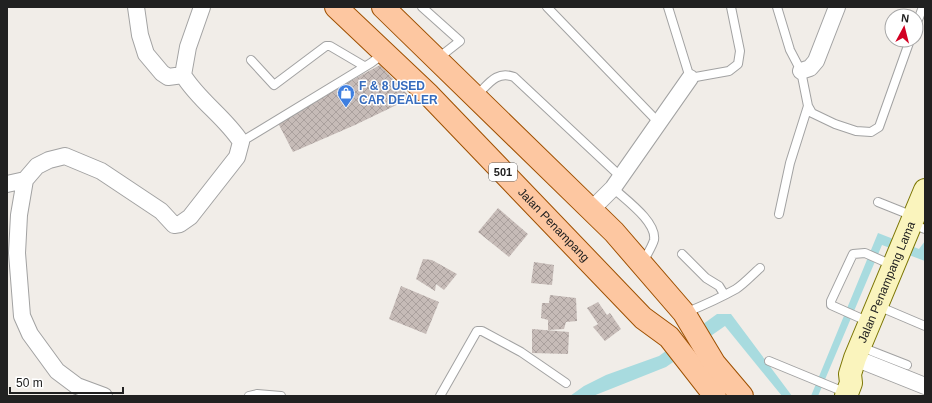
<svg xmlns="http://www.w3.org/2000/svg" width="932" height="403" viewBox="0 0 932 403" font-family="Arial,sans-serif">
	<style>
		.water { fill: #a8dbdf }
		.building { fill: url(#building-cross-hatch) }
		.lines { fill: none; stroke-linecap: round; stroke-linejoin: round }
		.lane-casing { stroke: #a2a2a2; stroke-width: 10 }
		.street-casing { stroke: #a2a2a2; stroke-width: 18 }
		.secondary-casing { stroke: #7c7604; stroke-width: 24 }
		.primary-casing { stroke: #9e5000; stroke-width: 24 }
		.lane { stroke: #fff; stroke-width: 8 }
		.street { stroke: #fff; stroke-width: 16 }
		.secondary { stroke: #faf4bd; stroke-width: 22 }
		.primary { stroke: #fdc7a1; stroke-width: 22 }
		.labels { text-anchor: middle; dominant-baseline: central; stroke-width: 3; stroke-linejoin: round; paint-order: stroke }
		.shield { fill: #fff; stroke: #646464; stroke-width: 1 }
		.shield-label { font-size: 11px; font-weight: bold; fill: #212121 }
		.shop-label { font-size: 12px; font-weight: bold; fill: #366cbe; stroke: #fff; text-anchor: start }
		.street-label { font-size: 12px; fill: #212121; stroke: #fff }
	</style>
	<defs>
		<pattern id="building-cross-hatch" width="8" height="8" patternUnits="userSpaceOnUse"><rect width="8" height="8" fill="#c6bbb7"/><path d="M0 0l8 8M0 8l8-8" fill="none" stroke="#aaa09d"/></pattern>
	</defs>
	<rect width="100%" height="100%" fill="#f1ede8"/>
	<path class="water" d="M878,233l41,16 6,-8v20l-43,-16 -64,151h-7z
		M717,314h14l61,82h-10l-57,-70 -59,41 -73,29h-23l14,-10 22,-11 53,-19z"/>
	<path class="building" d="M380,65l31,33 -56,27 -62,27 -16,-31z
		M498,208l30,26 -19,23 -31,-25z
		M423,259l9,1 25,14 -13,16 -8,-6 -1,7 -19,-12z
		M534,262l20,3 -2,20 -21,-2z
		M401,286l38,16 -13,32 -37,-15z
		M550,295l26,3 1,23 -11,1 -2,7 -16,1v-10l-7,-2 1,-15h7z
		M598,302l9,13 3,-2 11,16 -16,12 -12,-14 5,-3 -11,-16z
		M532,329l37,3 -1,22 -36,-1z"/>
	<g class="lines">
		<g class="lane-casing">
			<path id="lane" d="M422,7l38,34 -23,18
				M547,7l113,117
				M668,7l22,71 39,-7 9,-7 2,-13 -9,-44
				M777,7l13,43 11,21 7,35 4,7 23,11 21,7 15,1 8,-5 31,-87
				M916,25l7,-18
				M251,60l23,25 52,-39h4l34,20
				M476,96c12,-11 20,-26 38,-19l107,100
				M241,142l130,-79 12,-9
				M613,188c13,12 44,34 41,52 -2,7 -8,16 -11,22
				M878,202l35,14
				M779,214l11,-51 18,-57
				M911,224l14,5
				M682,254l24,24 13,8 5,8
				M878,306l47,20
				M685,313c17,-7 35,-15 51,-24 8,-5 16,-14 24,-21
				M869,322l-38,-17v-4l22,-47 12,-1 27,12
				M861,347l46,18
				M769,361l68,28
				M249,396l8,-2 24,2
				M440,396l37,-65h5l39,21 45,31"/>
		</g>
		<g class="street-casing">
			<path id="street" d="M136,7l4,28 6,19 16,19 6,4 15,-2
				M801,71l9,-3 6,-7 21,-54
				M25,180l-6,35 -2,38 5,63 8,18 27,37 20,15 27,10
				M7,184l18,-4 12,-14 12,-6 16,-4 36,15 60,40 13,14 6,-1 10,-7 47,-60 4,-15c-16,-25 -42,-41 -58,-67l5,-28 14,-40
				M592,209l21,-21 77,-110
				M855,358l70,28"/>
		</g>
		<g class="secondary-casing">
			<g id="secondary">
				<path id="s1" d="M846,396l5,-13 -1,-9 5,-16 70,-168"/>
			</g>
		</g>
		<g class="primary-casing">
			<g id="primary">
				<path id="s2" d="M336,7l93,88 214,223 26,19 46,59"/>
				<path d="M383,7l231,225 70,81 30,50 28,33"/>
			</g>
		</g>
		<use href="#lane" class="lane"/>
		<use href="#street" class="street"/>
		<use href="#secondary" class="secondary"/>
		<use href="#primary" class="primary"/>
	</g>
	<defs>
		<g id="shop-pin" transform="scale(0.9)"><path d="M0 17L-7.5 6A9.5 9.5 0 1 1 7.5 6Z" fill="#3f7fe0" stroke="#fff"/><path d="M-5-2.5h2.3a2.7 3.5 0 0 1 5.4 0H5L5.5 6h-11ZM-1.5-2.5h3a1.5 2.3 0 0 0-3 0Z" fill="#fff"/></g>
	</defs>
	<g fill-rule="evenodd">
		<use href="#shop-pin" x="346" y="93"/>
	</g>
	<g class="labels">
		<rect class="shield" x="489" y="163" width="28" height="18" rx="3"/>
		<g class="shield-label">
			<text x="503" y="172">501</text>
		</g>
		<g class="shop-label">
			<text x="359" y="86">F &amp; 8 USED<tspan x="359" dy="14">CAR DEALER</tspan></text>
		</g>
		<g class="street-label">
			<text stroke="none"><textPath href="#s2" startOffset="308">Jalan Penampang</textPath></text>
			<text stroke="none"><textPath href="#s1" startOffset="122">Jalan Penampang Lama</textPath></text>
		</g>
	</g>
	<rect width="932" height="403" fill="none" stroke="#212121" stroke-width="16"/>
	<g transform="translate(904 28) rotate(7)"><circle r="19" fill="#ffffff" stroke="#a6a6a6"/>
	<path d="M0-3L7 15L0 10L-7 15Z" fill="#d20022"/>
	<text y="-6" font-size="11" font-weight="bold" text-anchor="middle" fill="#212121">N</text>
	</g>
	<path d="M10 387v6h113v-6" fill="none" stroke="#212121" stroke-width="2"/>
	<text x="16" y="387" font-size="12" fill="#212121" stroke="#ffffff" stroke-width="3" paint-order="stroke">50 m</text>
</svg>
